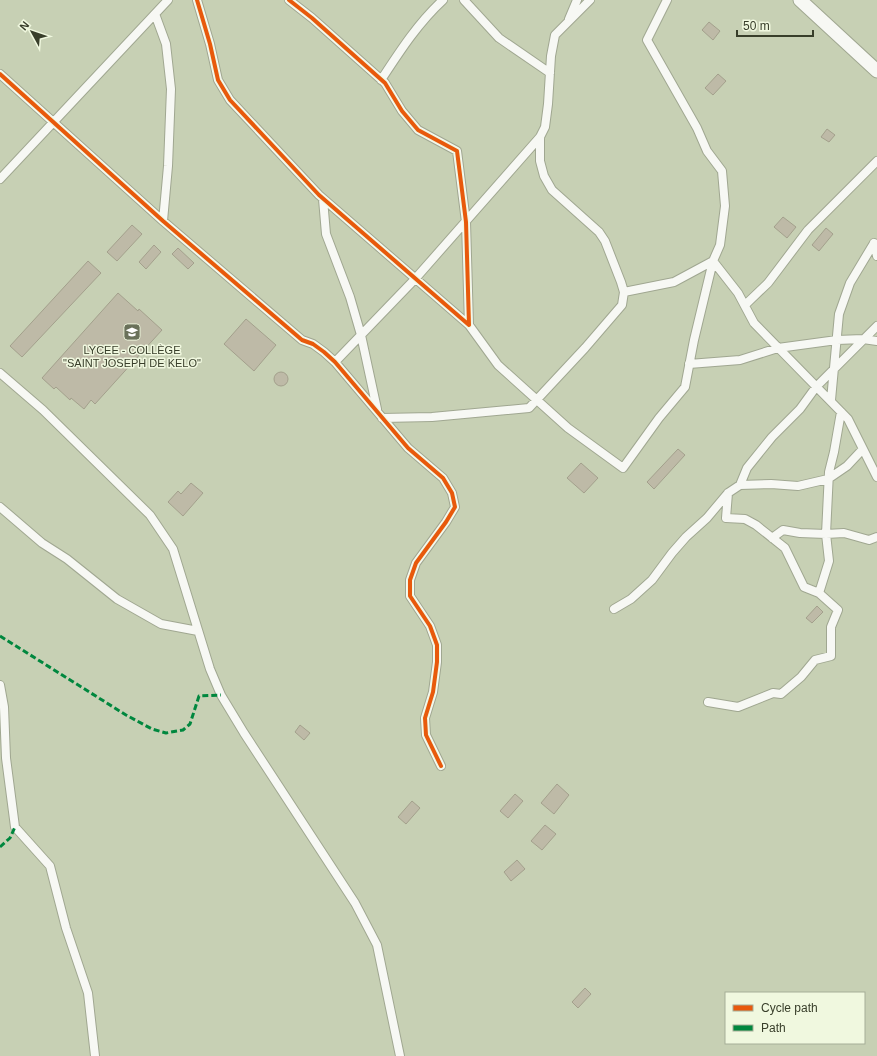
<svg xmlns="http://www.w3.org/2000/svg" width="877" height="1056" viewBox="0 0 877 1056" font-family="Arial,sans-serif">
	<style>
		.building { fill: #bebaa7; stroke: #a3a08c }
		.lines { fill: none; stroke-linecap: round; stroke-linejoin: round }
		.minor-casing { stroke: #a0a791; stroke-width: 10 }
		.trunk-casing { stroke: #a0a791; stroke-width: 15 }
		.minor { stroke: #f7f8f4; stroke-width: 8 }
		.trunk { stroke: #f7f8f4; stroke-width: 13 }
		.quiet { stroke: #00873e; stroke-width: 3; stroke-dasharray: 6 3; stroke-linecap: butt }
		.cycleway-casing { stroke: #f0f8df; stroke-width: 6 }
		.cycleway { stroke: #e8590c; stroke-width: 4 }
		.labels { text-anchor: middle; dominant-baseline: central; stroke-width: 3; stroke-linejoin: round; paint-order: stroke }
		.poi-label { font-size: 11px; fill: #383e2a; stroke: #f0f8df }
	</style>
	<rect width="100%" height="100%" fill="#c7d0b4"/>
	<path class="building" d="M709,22l11,9 -7,9 -11,-10z
		M718,74l8,7 -13,14 -8,-7z
		M827,129l8,6 -6,7 -8,-5z
		M783,217l13,10 -9,11 -13,-11z
		M132,225l10,9 -25,27 -10,-9z
		M826,228l7,6 -14,17 -7,-6z
		M154,245l7,7 -15,17 -7,-7z
		M178,248l16,15 -6,6 -16,-15z
		M88,261l13,12 -79,84 -12,-11z
		M118,293l20,18 1,-2 23,21 -67,74 -4,-4 -7,9 -13,-11 -1,2 -14,-13 -2,2 -12,-11z
		M246,319l30,26 -22,26 -30,-27z
		M274 379a7 7 0 1 1 14 0a7 7 0 1 1-14 0Z
		M678,449l7,6 -31,34 -7,-7z
		M581,463l17,15 -14,15 -17,-15z
		M191,483l12,10 -20,23 -15,-14 10,-11 3,3z
		M817,606l6,6 -11,11 -6,-5z
		M300,725l10,8 -6,7 -9,-8z
		M557,784l12,11 -15,19 -13,-11z
		M515,794l8,7 -15,17 -8,-7z
		M412,801l8,7 -14,16 -8,-7z
		M545,825l11,9 -14,16 -11,-9z
		M517,860l8,9 -14,12 -7,-9z
		M585,988l6,6 -13,14 -6,-6z"/>
	<g class="lines">
		<g class="minor-casing">
			<path id="minor" d="M197,0l13,44 8,36 12,20 89,95 150,130 -3,-103 -9,-71 -39,-21 -16,-19 -17,-28 -73,-65 -23,-18
				M464,0l35,38 51,35
				M667,0l-20,40 50,88 10,23 15,20 3,35 -5,39 -7,16 25,32 16,30 94,96 29,58
				M155,14l11,30 5,45 -3,77 -5,55
				M569,19l8,-19
				M0,74l163,147 139,119 11,4 11,8 11,10 73,86 35,30 9,15 3,14 -9,15 -30,41 -6,17v16l20,30 7,19v17l-4,30 -8,26 1,17 15,31
				M381,80c19,-29 37,-57 62,-80
				M0,179l168,-179
				M323,199l3,35 24,63 11,38 16,74
				M874,243l3,13
				M624,292l50,-10 39,-21
				M745,305l23,-22 40,-53 69,-69
				M469,325l29,40 70,63 55,40 36,-50 26,-31 9,-47 19,-79
				M335,362l80,-83 125,-142 5,-10 3,-23 3,-48 4,-21 35,-35
				M689,364l51,-4 38,-12 59,-8 26,-1 14,2
				M0,373l43,37 107,105 23,34 37,120 11,26 23,38 111,170 22,42 23,111
				M831,400l8,-86 11,-31 24,-40
				M382,418l50,-1 97,-9 56,-60 37,-43 2,-13 -3,-10 -16,-41 -6,-9 -47,-42 -8,-14 -4,-15v-24
				M740,485l31,-1 27,2 30,-7 19,-13 15,-16
				M728,493l-2,25 19,1 11,6 29,23 19,39 15,6
				M0,507l42,36 25,16 50,40 44,25 37,7
				M772,538l11,-8 17,3 26,1 18,-1 25,7 8,-3
				M614,609l17,-10 21,-19 20,-27 14,-16 21,-19 21,-25 12,-8 7,-17 25,-31 28,-28 16,-22 61,-61
				M0,685l4,22 2,51 9,69 35,39 16,62 22,65 7,63
				M708,702l30,5 35,-14 8,1 20,-17 14,-17 16,-4v-29l7,-17 -19,-17 10,-32 -3,-27 3,-62 5,-20 7,-40"/>
		</g>
		<g class="trunk-casing">
			<path id="trunk" d="M800,0l77,71"/>
		</g>
		<use href="#minor" class="minor"/>
		<use href="#trunk" class="trunk"/>
		<path class="quiet" d="M0,636l126,79 26,14 14,4 17,-3 7,-6 9,-28 22,-1
			M0,847l10,-9 5,-11"/>
		<g class="cycleway-casing">
			<path id="cycleway" d="M197,0l13,44 8,36 12,20 89,95 150,130 -3,-103 -9,-71 -39,-21 -16,-19 -17,-28 -73,-65 -23,-18
				M0,74l163,147 139,119 11,4 11,8 11,10 73,86 35,30 9,15 3,14 -9,15 -30,41 -6,17v16l20,30 7,19v17l-4,30 -8,26 1,17 15,31"/>
		</g>
		<use href="#cycleway" class="cycleway"/>
	</g>
	<defs>
		<g id="school-square" transform="scale(0.9)"><rect x="-9" y="-9" width="18" height="18" rx="4" fill="#6a715a" stroke="#f0f8df"/><path d="M0-5L7-2L0 1L-7-2ZM-4 1L0 2.5L4 1V4Q0 6-4 4Z" fill="#fff"/></g>
	</defs>
	<g fill-rule="evenodd">
		<use href="#school-square" x="132" y="332"/>
	</g>
	<g class="labels">
		<g class="poi-label">
			<text x="132" y="350">LYCEE - COLLÈGE<tspan x="132" dy="13">"SAINT JOSEPH DE KELO"</tspan></text>
		</g>
	</g>
	<rect x="725" y="992" width="140" height="52" fill="#f0f8df" stroke="#a6ae97"/>
	<rect x="733" y="1005" width="20" height="6" fill="#e8590c" stroke="#a6ae97"/>
	<text x="761" y="1012" font-size="12" fill="#383e2a">Cycle path</text>
	<rect x="733" y="1025" width="20" height="6" fill="#00873e" stroke="#a6ae97"/>
	<text x="761" y="1032" font-size="12" fill="#383e2a">Path</text>
	<g transform="translate(32 32) rotate(310)" stroke="#f0f8df" stroke-width="3" paint-order="stroke">
	<path d="M0-3L7 15L0 10L-7 15Z" fill="#383e2a"/>
	<text y="-6" font-size="11" font-weight="bold" text-anchor="middle" fill="#383e2a">N</text>
	</g>
	<path d="M737 30v6h76v-6" fill="none" stroke="#383e2a" stroke-width="2"/>
	<text x="743" y="30" font-size="12" fill="#383e2a" stroke="#f0f8df" stroke-width="3" paint-order="stroke">50 m</text>
</svg>
